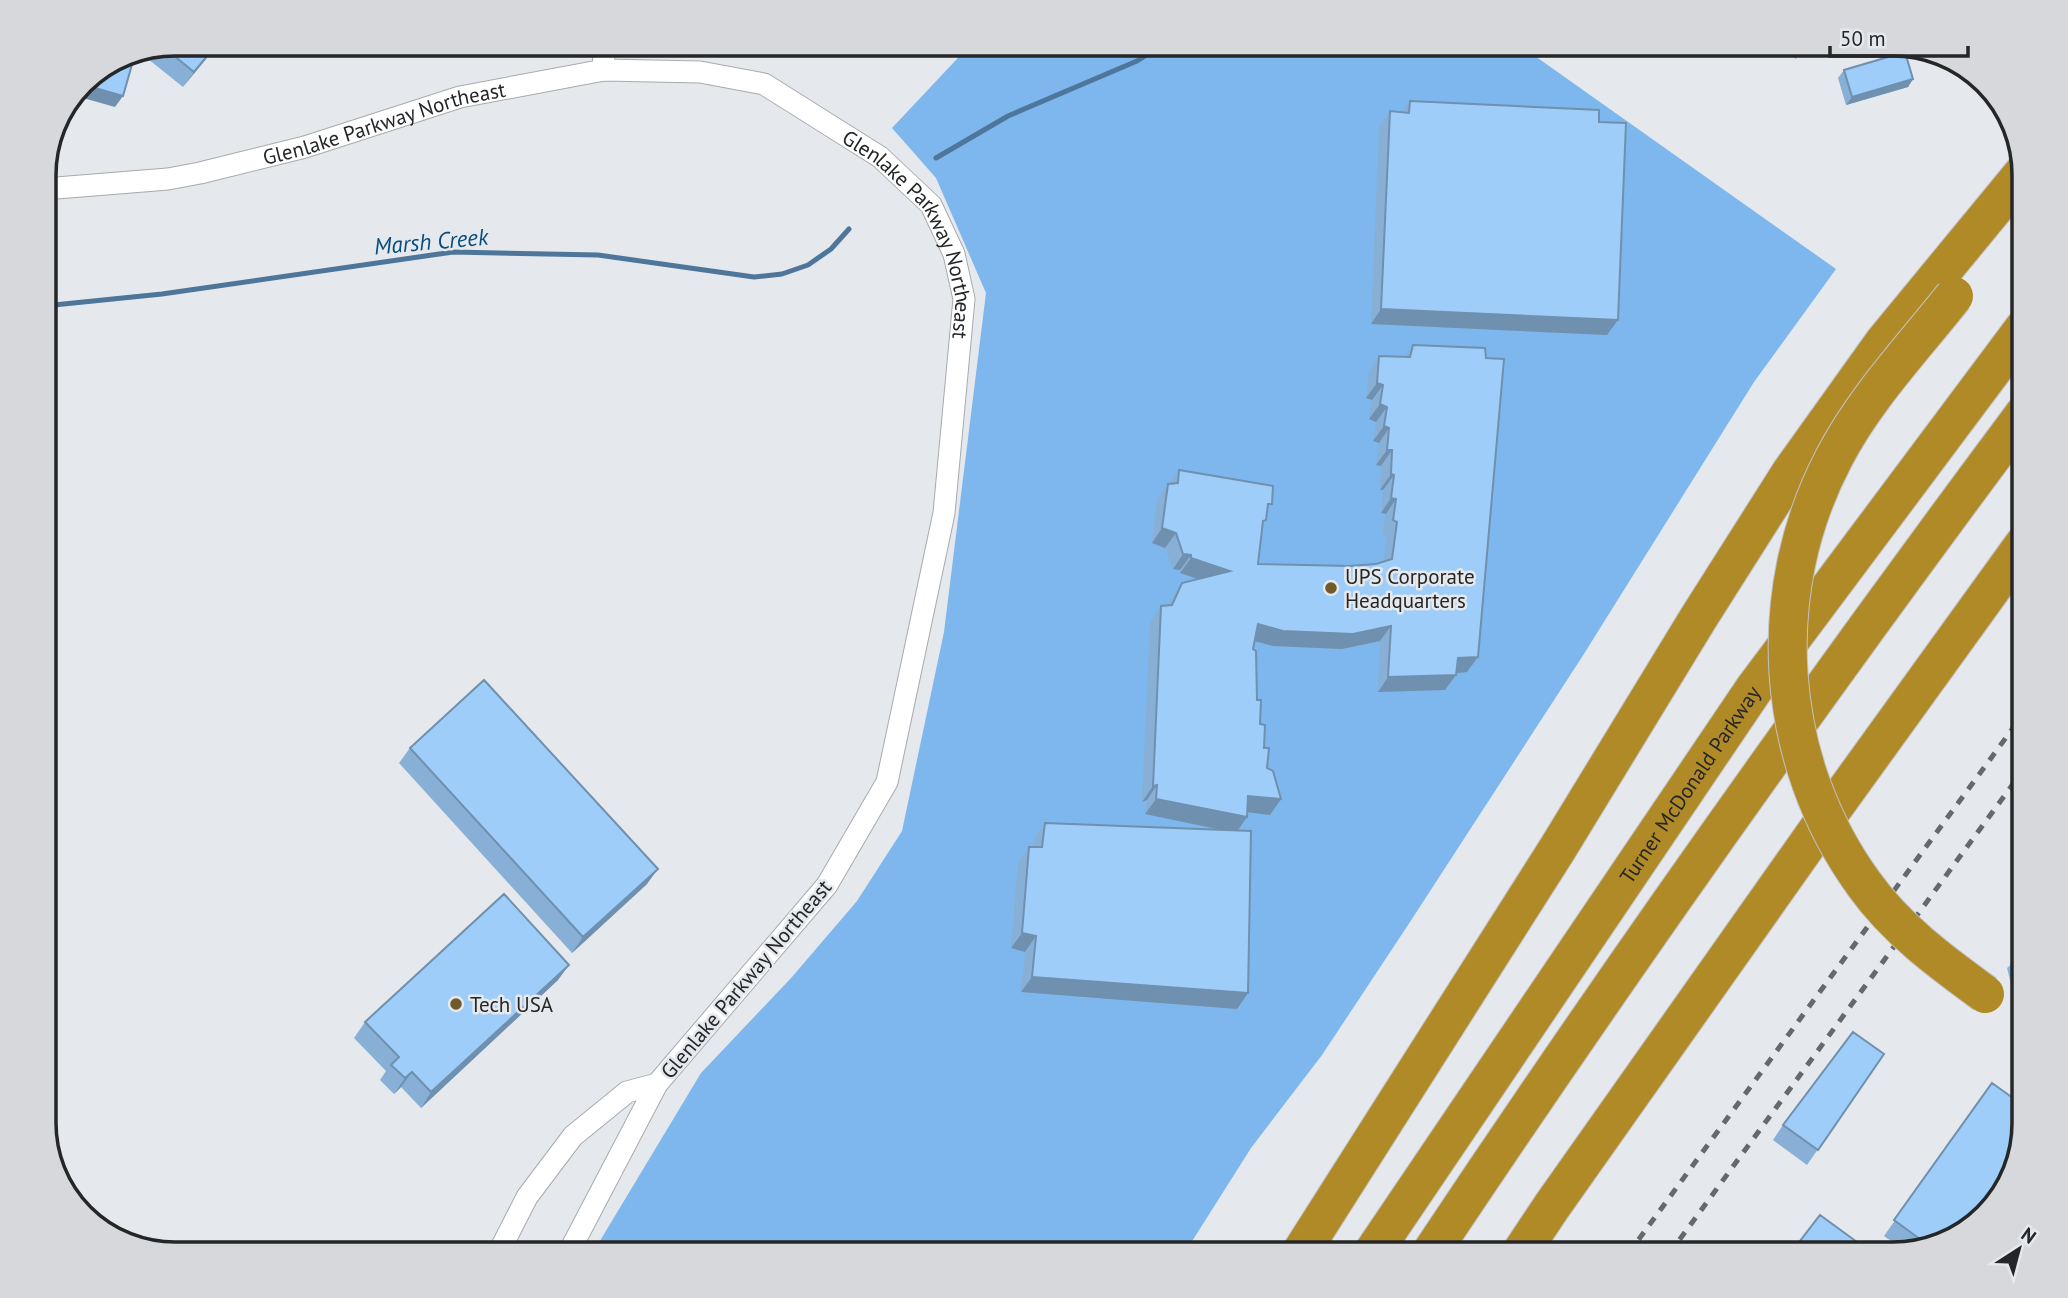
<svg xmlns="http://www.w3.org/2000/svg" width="2068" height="1298" viewBox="0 0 2068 1298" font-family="'PT Sans',sans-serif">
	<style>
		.forest { fill: #7db7ed }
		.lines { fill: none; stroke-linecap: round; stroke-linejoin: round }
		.stream { stroke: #4d769a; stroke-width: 5 }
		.minor-casing { stroke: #a7aaae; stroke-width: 23 }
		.motorway-casing { stroke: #c2c2c3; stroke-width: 40 }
		.minor { stroke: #fff; stroke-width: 21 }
		.motorway { stroke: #b18a28; stroke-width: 38 }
		.rail { stroke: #66686a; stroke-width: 5; stroke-dasharray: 9 9; stroke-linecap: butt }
		.motorway-bridge-casing { stroke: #c2c2c3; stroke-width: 40; stroke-linecap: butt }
		.motorway-bridge { stroke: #b18a28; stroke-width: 38 }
		.wall { fill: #88b0d6 }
		.shaded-wall { fill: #6f90ae }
		.building { fill: #9ecdf9; stroke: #6f90ae; stroke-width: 2 }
		.poi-dot { fill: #705a2a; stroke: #e5e8ec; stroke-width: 2.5 }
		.labels { text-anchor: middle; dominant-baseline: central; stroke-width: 5; stroke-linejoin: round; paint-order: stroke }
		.street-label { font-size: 21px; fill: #242627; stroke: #e5e8ec }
		.poi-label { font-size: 21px; fill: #242627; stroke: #e5e8ec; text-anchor: start }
		.water-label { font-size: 23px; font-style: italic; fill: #074c7d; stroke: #e5e8ec }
		.rim { fill: none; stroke: #242627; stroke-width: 3.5 }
	</style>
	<rect width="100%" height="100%" fill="#e5e8ec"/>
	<path class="forest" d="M971,44h547l318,225 -82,113 -172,275 -172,265 -88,133 -71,93 -67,106h-592l109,-181 91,-96 65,-76 45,-70 42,-199 42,-339 -50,-115 -44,-50z
		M2020,957l4,1v39l-13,-13 -4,-16z"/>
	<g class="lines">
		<path class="stream" d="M936,158l72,-42 129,-55 27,-17
			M44,306l118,-12 291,-42 145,3 156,22 28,-3 26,-9 23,-16 18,-20"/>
		<g class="minor-casing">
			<g id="minor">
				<path d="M603,44l1,26"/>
				<path id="s1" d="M44,189l124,-10 32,-6 105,-26 155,-50 144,-27 96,2 64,12 116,73 51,48 23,49 10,45 -20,214 -57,269 -60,103 -170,199 -89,170"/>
				<path d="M500,1254l2,-8 25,-49 46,-61 54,-44 30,-8"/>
			</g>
		</g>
		<g class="motorway-casing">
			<g id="motorway">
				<path d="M1300,1254l258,-406 141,-231 92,-145 93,-130 140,-170"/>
				<path id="s2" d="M1372,1254l382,-565 270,-361"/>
				<path d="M1430,1254c190,-285 389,-565 594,-840"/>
				<path d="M1520,1254l32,-48 264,-374 208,-288"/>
			</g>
		</g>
		<use href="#minor" class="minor"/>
		<use href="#motorway" class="motorway"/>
		<path class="rail" d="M1628,1254l396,-541
			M1669,1254l355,-485"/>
		<g class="motorway-bridge-casing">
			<path id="motorway-bridge" d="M1954,296c-41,52 -89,102 -120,162 -71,135 -60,302 30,426 32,45 77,78 121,110"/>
		</g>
		<use href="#motorway-bridge" class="motorway-bridge"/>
	</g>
	<path class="wall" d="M175,44h42l-34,43 -35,-28 8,-12z
		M914,44h29l-11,13z
		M1775,44h33l-12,15z
		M1844,70l69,9 -5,8 -62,18 -8,-27z
		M1410,101l189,21 8,213 -236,-11 8,-197 11,-16 12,1z
		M1413,345l54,327 -11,1 -11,17 -67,2 2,-51 -38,8 -69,-3 -18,-5 -2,8 4,51 10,68 14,31 -11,16 -23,-3 -10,19 11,162 -11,16 -216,-17 4,-40 -14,-4 7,-86 11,-15h4l2,-9 10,-15 179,7 -79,-16 2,-14 -5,2 8,-180 11,-16h7l4,-8 10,-15 16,-4 -18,-6v-3l-7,-1 -8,-21 -13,-5 5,-44 22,-29 89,39 -2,11 -3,5 -5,39 91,2 27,-2 7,-3 4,-24 -5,-2 4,-21 -5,-1 2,-23h-3l1,-24 -5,-1 3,-22 -6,-2 3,-19 -7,-3 3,-19 -6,-2 3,-26 10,-16 25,1z
		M410,748l237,136 -75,69 -173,-190z
		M2024,886v10l-4,-4z
		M558,980l-137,128 -20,-21 -7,7 -14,-14 6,-9 -32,-33 11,-16z
		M1884,1054l-77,111 -34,-25 10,-15z
		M1992,1083l-34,154 -53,14 -21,-15z"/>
	<path class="shaded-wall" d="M217,44l-7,10 -27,33 11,-15z
		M1913,79l-5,8 -62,18 6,-8z
		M81,84l42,12 -8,11 -39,-11z
		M1381,309l237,11 -11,15 -236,-11z
		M1377,383l6,2 -11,15 -6,-2z
		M1380,404l7,3 -11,15 -7,-3z
		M1384,426l5,2 -10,15 -6,-2z
		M1387,450h5l-11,16 -5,-1z
		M1391,474l3,1 -11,15h-3z
		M1391,498l5,1 -10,15 -5,-1z
		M1162,528l14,5 -11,15 -13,-5z
		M1183,554l8,1 -11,15 -7,-1z
		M1191,558l39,13 -11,15 -39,-13z
		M1258,624l133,2 -11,15 -38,8 -69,-3 -26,-7z
		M1478,657l-11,15 -20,2 11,-16z
		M1456,675l-11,15 -67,2 10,-15z
		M1157,785l-10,15 -5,2 11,-16z
		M1248,796l33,3 -11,16 -33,-4z
		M1156,799l91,18 -11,16 -91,-19z
		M658,869l-11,15 -75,69 11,-16z
		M1022,933l14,3 -11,16 -14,-4z
		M569,965l-11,15 -137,128 10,-16z
		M1032,977l216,16 -11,16 -216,-17z
		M412,1072l-11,15 -7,7 11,-16z"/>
	<path class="building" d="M175,44h42l-23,28 -32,-26z
		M1791,44h16l-5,8z
		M1905,52l8,27 -61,18 -8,-27z
		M129,53l6,1 -12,42 -42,-12 1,-2 43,-28z
		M1410,101l189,9v12l27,1 -8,197 -237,-11 9,-198 19,2z
		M1413,345l72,3 1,10 18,1 -26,298 -20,1 -2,17 -68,2 3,-51 -38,8 -70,-3 -25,-7 -5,25 3,2 1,49h4l-1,24 5,1 -1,23h5l-2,20 6,3 8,28 -33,-3 -1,21 -91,-18 1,-14 -4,1 8,-180 11,-1 10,-22 48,-12 -39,-13v-3l-8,-1 -7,-21 -14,-5 6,-44 10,-1 1,-13 94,16 -1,18h-4l-2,16 -3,1 -5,43 91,2 27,-2 16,-5 5,-37 -4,-2 3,-21 -5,-1 3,-23 -3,-1 1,-24h-5l2,-22 -5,-2 3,-19 -7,-3 3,-19 -6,-2 2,-27 31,1z
		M484,680l174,189 -75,68 -173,-189z
		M1045,823l206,8 -3,162 -216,-16 4,-41 -14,-3 7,-86h13z
		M504,894l65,71 -138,127 -19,-20 -7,6 -14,-13 8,-8 -34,-35z
		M1853,1032l31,22 -66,96 -35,-25z
		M1992,1083l32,23v18l-19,62 -14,21 -33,30 -30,8 -34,-25z
		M1820,1215l52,38v1h-82z"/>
	<g class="poi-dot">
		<circle cx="1331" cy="588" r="7"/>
		<circle cx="456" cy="1004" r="7"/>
	</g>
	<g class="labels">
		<g class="street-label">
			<text stroke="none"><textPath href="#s1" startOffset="348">Glenlake Parkway Northeast</textPath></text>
			<text stroke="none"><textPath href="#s1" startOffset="957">Glenlake Parkway Northeast</textPath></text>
			<text stroke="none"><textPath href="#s2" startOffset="567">Turner McDonald Parkway</textPath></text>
			<text transform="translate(746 979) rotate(-50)">Glenlake Parkway Northeast</text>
		</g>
		<g class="poi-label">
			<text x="1345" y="576">UPS Corporate<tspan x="1345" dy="24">Headquarters</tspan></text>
			<text x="470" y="1004">Tech USA</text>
		</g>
		<g class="water-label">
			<text transform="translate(431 241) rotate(-5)">Marsh Creek</text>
		</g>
	</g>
	<path d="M0 0H2068V1298H0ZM175 56H1893A119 119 0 0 1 2012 175V1123A119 119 0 0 1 1893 1242H175A119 119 0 0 1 56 1123V175A119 119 0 0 1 175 56Z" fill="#d6d8dc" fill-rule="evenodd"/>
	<path class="rim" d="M175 56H1893A119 119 0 0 1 2012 175V1123A119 119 0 0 1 1893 1242H175A119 119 0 0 1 56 1123V175A119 119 0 0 1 175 56Z"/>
	<g transform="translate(2019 1249) rotate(36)" stroke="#e5e8ec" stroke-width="5" paint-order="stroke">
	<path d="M0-5L12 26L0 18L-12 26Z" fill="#242627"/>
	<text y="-10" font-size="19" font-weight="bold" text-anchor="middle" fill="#242627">N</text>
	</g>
	<path d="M1830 46v10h138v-10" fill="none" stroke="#242627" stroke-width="3.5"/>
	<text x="1840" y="46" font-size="21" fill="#242627" stroke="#e5e8ec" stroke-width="5" paint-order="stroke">50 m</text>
</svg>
